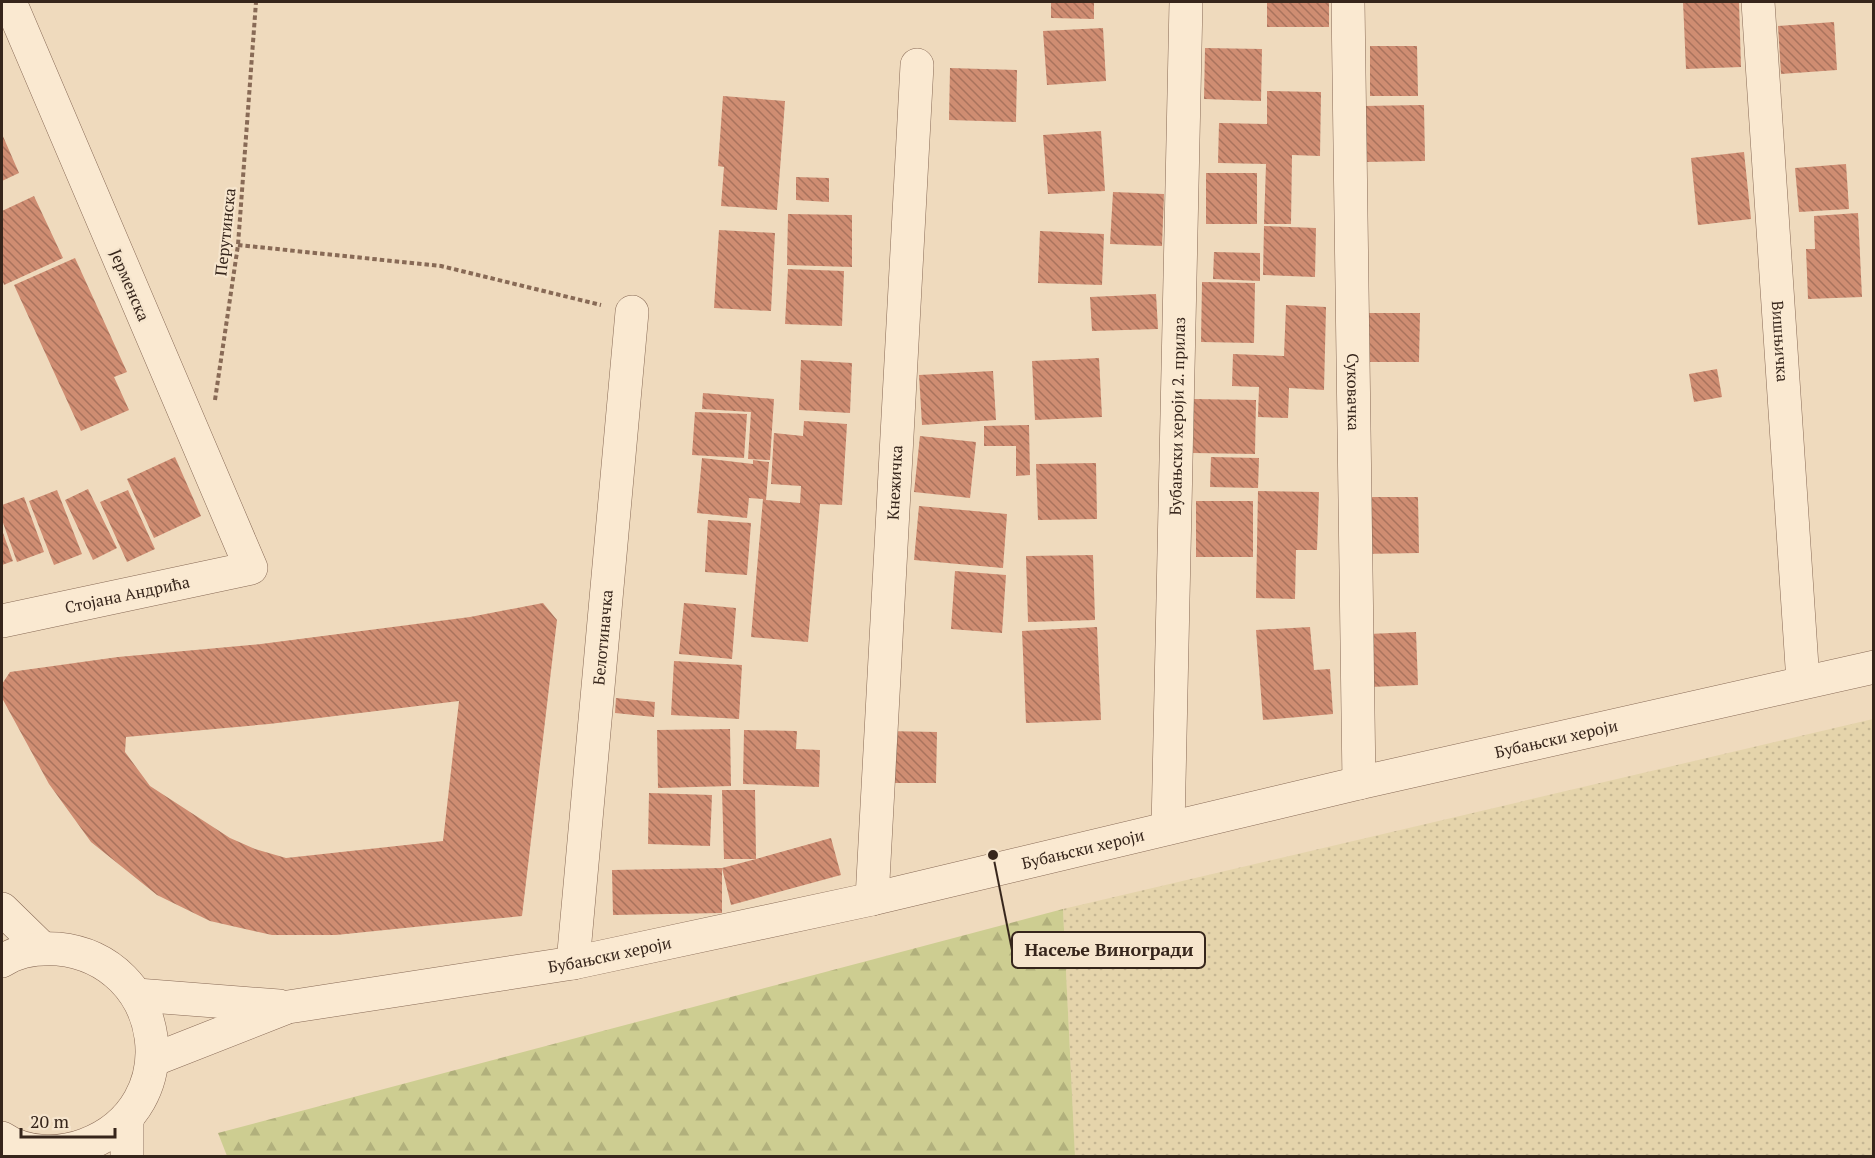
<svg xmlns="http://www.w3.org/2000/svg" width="1875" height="1158" viewBox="0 0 1875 1158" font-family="'PT Serif',serif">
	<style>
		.farmland { fill: url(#farmland-dots) }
		.forest { fill: url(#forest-firs) }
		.building { fill: url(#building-back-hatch); fill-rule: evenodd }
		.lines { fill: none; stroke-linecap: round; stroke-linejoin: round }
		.street-casing { stroke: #886a56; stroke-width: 34 }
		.path { stroke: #886a56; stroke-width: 4; stroke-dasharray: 4.5 3; stroke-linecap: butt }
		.street { stroke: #fae9d1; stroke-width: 33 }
		.labels { text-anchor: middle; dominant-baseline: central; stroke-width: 4.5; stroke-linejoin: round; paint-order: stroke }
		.street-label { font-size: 16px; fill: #36251b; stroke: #f6e5cd }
		.leader { fill: none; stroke: #36251b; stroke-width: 2 }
		.callout-dot { fill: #36251b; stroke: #f6e5cd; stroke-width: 2 }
		.callout { fill: #f6e5cd; stroke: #36251b; stroke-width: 2 }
		.callout-label { font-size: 18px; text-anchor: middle; font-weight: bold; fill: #36251b }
	</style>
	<defs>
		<pattern id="farmland-dots" width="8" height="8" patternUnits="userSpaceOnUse" patternTransform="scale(1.5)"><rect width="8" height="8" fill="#e5d4ab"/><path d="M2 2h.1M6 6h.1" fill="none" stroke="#c5b693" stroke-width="1.8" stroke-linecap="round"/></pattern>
		<pattern id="forest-firs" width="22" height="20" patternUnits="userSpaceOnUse" patternTransform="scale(1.5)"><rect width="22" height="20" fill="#cdcd91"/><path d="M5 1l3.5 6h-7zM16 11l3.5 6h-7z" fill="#b1b07c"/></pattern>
		<pattern id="building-back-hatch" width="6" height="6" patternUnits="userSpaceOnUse" patternTransform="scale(1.5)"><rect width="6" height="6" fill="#cf8d72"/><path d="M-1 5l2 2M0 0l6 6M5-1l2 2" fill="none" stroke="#a9735d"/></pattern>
	</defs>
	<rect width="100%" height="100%" fill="#efdabd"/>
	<path class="farmland" d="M1873,719v437h-798l-12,-247z"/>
	<path class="forest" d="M1063,909l12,247h-848l-9,-23z"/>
	<path class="building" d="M1051,2h43v17l-43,-1z
		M1267,2h62v25h-62z
		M1683,2h56l2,65 -55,2z
		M1834,22l3,48 -56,4 -3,-48z
		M1103,28l3,53 -59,4 -4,-54z
		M1370,46h47l1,50h-48z
		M1205,48l57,1 -1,52 -57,-2z
		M950,68l67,2 -1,52 -67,-2z
		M1267,91l54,1 -1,64 -28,-1 -1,69h-27l2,-60 -48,-1 1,-40 48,1z
		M723,96l62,5 -8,109 -56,-4 3,-39 -6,-1z
		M1424,105l1,56 -61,1 -1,-56z
		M1101,131l4,60 -57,3 -5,-59z
		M2,134l17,39 -17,8z
		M1744,152l7,67 -53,6 -7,-67z
		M1846,164l3,45 -50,3 -4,-44z
		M1206,173h51v51h-51z
		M796,177l33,1v24l-33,-2z
		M1113,192l51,2 -2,52 -52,-2z
		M34,196l29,62 -59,27 -2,-6v-68z
		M1858,213l4,84 -54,2 -2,-50h9l-1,-33z
		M788,214l64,1v52l-65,-2z
		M1264,226l52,2 -1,49 -52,-2z
		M719,230l56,3 -4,78 -57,-3z
		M1040,231l64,3 -2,51 -64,-2z
		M1214,252l46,1v28l-47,-2z
		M75,258l52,114 -13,5 15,33 -48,21 -67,-146z
		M788,269l56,2 -2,55 -57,-2z
		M1202,282l53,1 -1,60 -53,-1z
		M1156,294l2,35 -66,2 -2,-34z
		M1286,305l40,2 -2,83 -35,-2 -1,30 -30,-1 1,-30 -27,-1 1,-32 51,2z
		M1367,313h53l-1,49h-52z
		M1099,358l3,59 -67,3 -3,-59z
		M801,360l51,3 -2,50 -51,-3z
		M1717,369l5,28 -28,5 -5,-28z
		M993,371l3,49 -74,5 -3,-50z
		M703,393l71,6 -4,61 -22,-1 3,-47 -49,-3z
		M1194,399l62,1 -1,54 -62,-1z
		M695,412l52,2 -3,44 -52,-3z
		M804,421l43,3 -5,81 -22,-1 -12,138 -57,-5 12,-138 -14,-1 -2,20 -50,-5 5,-55 51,6v-4l16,2 -3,38 34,3 1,-17 -30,-2 3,-51 29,3z
		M1029,425l1,50 -14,1v-30h-32v-20z
		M920,436l56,6 -6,56 -56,-6z
		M175,457l26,59 -47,22 -27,-59z
		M1211,457l48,1 -1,30 -48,-1z
		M1096,463l1,56 -59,1 -2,-56z
		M88,489l29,59 -24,12 -28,-60z
		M57,490l25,64 -28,11 -25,-64z
		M128,490l27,59 -28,13 -27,-60z
		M1258,491l61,1 -2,58h-21l-1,49 -39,-1z
		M24,497l20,55 -27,10 -15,-42v-15z
		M1361,497h57l1,56 -57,1z
		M1196,501h57v56h-57z
		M919,506l88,8 -4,54 -89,-8z
		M708,520l43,3 -4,52 -42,-3z
		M2,530l11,31 -11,4z
		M1093,555l2,65 -67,2 -2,-66z
		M955,571l51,4 -4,58 -51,-4z
		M543,603l14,17 -35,296 -186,19h-64l-62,-14 -53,-26 -66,-53 -42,-58 -47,-86v-14l8,-12 108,-15 143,-13 209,-27zM459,701l-16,140 -157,17 -31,-9 -25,-11 -80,-52 -25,-34 1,-15 143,-13z
		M684,603l52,5 -4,51 -53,-5z
		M1097,627l4,93 -75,3 -4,-92z
		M1310,627l4,43 16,-1 3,45 -70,6 -7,-90z
		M1416,632l2,53 -48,2 -2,-53z
		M674,661l68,4 -3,54 -68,-4z
		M616,698l39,4 -1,15 -39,-4z
		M730,729l1,57 -73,2 -1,-58z
		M744,730l53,1 -1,18 24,1 -1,37 -76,-3z
		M885,731l52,1 -1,51h-51z
		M722,790h33l1,69 75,-21 10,37 -110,30 -9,-37 34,-9h-32z
		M649,793l63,2 -2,51 -62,-2z
		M722,868v45l-109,2 -1,-45z"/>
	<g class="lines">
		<g class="street-casing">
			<g id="street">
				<path id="s1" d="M1348,2l11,781"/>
				<path id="s2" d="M1758,2l45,680"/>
				<path id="s3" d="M2,621l249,-53 -241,-566"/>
				<path id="s4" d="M1168,828l18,-826"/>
				<path id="s5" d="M872,899l45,-834"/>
				<path d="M2,909l40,39"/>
				<path d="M2,961c16,-11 37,-13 56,-12 109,11 130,158 27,196 -26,10 -60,9 -83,-7"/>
				<path id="s6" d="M573,963l59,-651"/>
				<path d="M137,995l142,11"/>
				<path id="s7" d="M153,1060l135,-53 285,-44 299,-64 487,-116 515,-116"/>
				<path d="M127,1118v38"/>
			</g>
		</g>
		<path class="path" d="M238,245l203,21 160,39
			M215,400l23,-155 18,-243"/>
		<use href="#street" class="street"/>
	</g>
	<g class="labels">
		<g class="street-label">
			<text transform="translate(225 232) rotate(-84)">Перутинска</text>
			<text transform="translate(130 285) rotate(67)">Јерменска</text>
			<text stroke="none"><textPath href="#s2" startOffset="340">Вишњичка</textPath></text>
			<text stroke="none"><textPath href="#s1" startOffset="390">Суковачка</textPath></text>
			<text stroke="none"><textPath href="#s4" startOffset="412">Бубањски хероји 2. прилаз</textPath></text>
			<text stroke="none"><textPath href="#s5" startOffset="417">Кнежичка</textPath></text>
			<text stroke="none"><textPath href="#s3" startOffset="128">Стојана Андрића</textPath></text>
			<text stroke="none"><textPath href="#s6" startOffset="327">Белотиначка</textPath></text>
			<text stroke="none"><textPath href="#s7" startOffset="1442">Бубањски хероји</textPath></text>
			<text stroke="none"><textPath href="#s7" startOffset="956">Бубањски хероји</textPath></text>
			<text stroke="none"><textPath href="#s7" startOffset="471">Бубањски хероји</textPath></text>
		</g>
	</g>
	<path class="leader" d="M993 855L1012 950"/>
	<circle class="callout-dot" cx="993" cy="855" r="6"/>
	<rect class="callout" x="1012" y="932" width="193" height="36" rx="6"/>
	<g class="callout-label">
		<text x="1109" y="956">Насеље Виногради</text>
	</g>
	<rect width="1875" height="1158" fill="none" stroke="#36251b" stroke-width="6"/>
	<path d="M21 1128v9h94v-9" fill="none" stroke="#36251b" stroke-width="3"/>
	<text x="30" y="1128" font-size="18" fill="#36251b" stroke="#f6e5cd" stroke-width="4.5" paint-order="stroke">20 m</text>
</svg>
